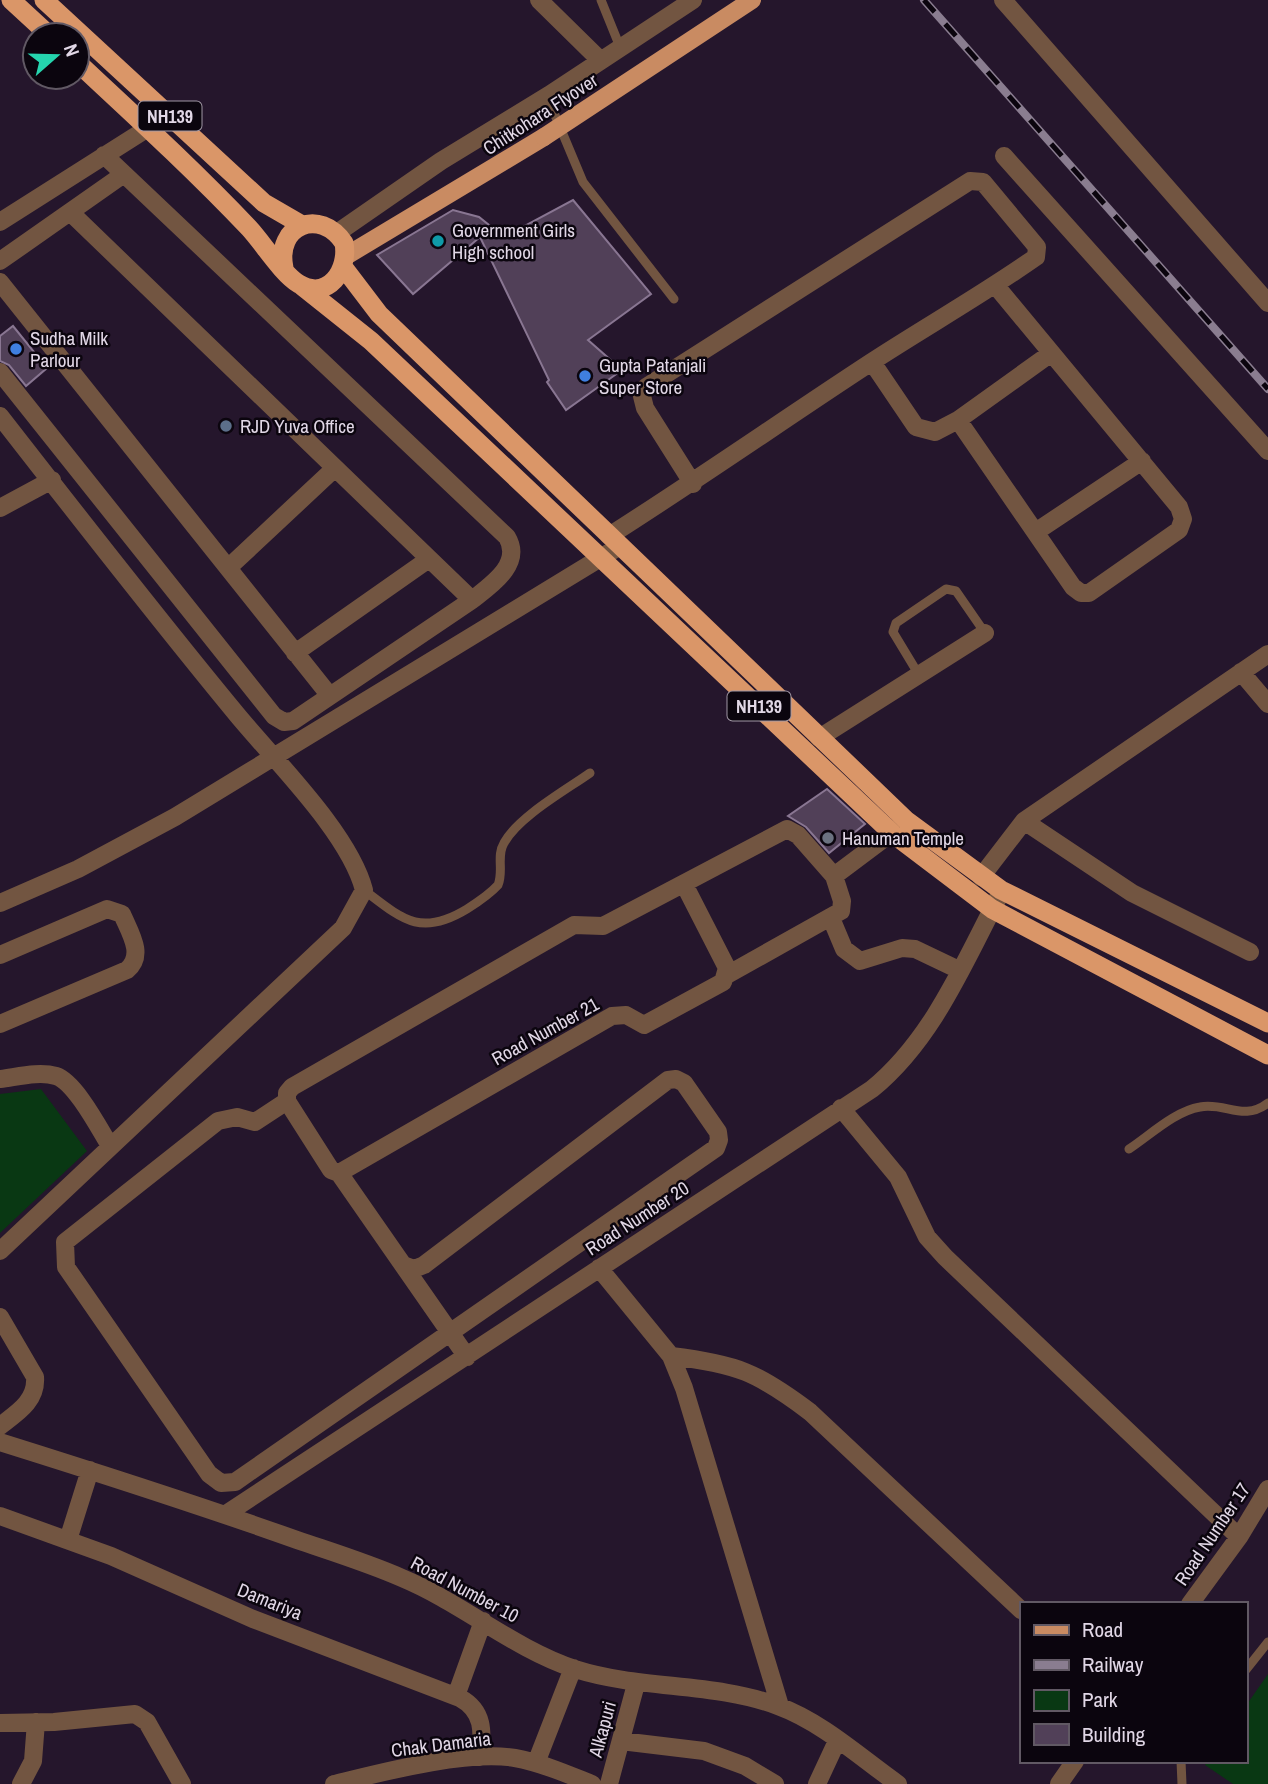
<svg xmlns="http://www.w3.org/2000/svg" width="1268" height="1784" viewBox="0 0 1268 1784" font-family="'Archivo Narrow',sans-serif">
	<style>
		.green { fill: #093813 }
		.building { fill: #514058; stroke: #897692; stroke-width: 2 }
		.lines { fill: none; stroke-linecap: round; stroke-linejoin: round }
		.service { stroke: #725541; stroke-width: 9 }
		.minor { stroke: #725541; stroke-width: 18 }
		.primary { stroke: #c98b62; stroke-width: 18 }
		.trunk { stroke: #da9668; stroke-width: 19 }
		.rail-casing { stroke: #8a7d90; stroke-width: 8 }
		.rail { stroke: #0b050e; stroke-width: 5; stroke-dasharray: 16; stroke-linecap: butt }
		.primary-bridge { stroke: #c98b62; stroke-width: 18 }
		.culture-dot { fill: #0f9aa8; stroke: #0b050e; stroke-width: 2.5 }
		.shop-dot { fill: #3f7fe0; stroke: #0b050e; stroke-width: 2.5 }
		.service-dot { fill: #5c6f8a; stroke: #0b050e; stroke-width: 2.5 }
		.worship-dot { fill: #6b7280; stroke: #0b050e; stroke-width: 2.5 }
		.labels { text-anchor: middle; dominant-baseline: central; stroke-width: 5; stroke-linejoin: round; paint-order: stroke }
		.shield { fill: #0b050e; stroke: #a198a5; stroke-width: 2 }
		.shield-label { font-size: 18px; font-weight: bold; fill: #e1d7e6 }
		.street-label { font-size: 19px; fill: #e1d7e6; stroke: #0b050e }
		.poi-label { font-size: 19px; fill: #e1d7e6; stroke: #0b050e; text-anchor: start }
	</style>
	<rect width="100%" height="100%" fill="#25162c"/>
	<path class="green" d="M41,1089l46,62 -87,82v-139z
		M1268,1674v110h-35l-28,-19 3,-4h37v-54z"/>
	<path class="building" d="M573,200l78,94 -63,46 34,30 -56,40 -19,-28 2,-2 -69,-143 -67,57 -36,-39 76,-45 26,7 25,20z
		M13,326l34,42 -21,18 -17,-21 -9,-4v-25z
		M827,789l38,35 -36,29 -23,-26 -18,-11z"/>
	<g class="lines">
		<path class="service" d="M601,0l19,47
			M547,96l36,86 91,117
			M919,675l-26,-43 3,-9 50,-34 10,2 29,42
			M364,890c39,30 57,47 103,19 11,-7 22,-14 31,-24 6,-14 -2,-29 6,-42 14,-26 62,-53 86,-70
			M1129,1149c20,-13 46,-38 71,-42 26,-5 43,15 68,-4
			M1245,1671l23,-29
			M1181,1761l1,23"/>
		<path class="minor" d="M539,0l61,60
			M1003,0l265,303
			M1004,156l264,295
			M70,212l402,388
			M0,222l148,-94
			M337,233l104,-72 108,-66 144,-95
			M0,261l124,-87
			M0,282l330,414
			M872,362l44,65 19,5 23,-12 92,-66
			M0,372l274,344 10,6 9,-1 179,-121c19,-15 51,-36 35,-63l-403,-382
			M0,416c77,99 154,198 234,295 38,47 115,121 130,179l-21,38 -343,323
			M958,420l115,167 8,6h8l90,-63 4,-11 -4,-12 -183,-221
			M0,508l52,-28
			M1037,531l105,-70
			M609,536c88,-56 174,-116 261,-173 55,-36 112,-68 166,-106l1,-10 -54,-65 -13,-1 -324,206 -4,9 3,12 48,76
			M228,568l107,-100
			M295,653l134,-94
			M1241,672l27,32
			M819,738l166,-105
			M1024,821l108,72 118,59
			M981,877l43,-56 244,-167
			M684,884l43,84 -4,14 -79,43 -18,-10 -14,1 -273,157 -8,-3 -44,-69v-8l5,-6 282,-162 29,1 184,-97 11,6 36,41 68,-51
			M0,903l78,-34 97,-52 445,-271
			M831,918l13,31 16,12 42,-13 13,1 44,21
			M0,955l107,-46 15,5c8,19 23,41 5,56l-127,54
			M727,975l114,-64 1,-10 -8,-25
			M0,1079c17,-2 39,-8 56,-3 19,6 43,52 54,70
			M287,1101l-32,21 -18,-5 -19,4 -153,121 1,25 143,207 12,9 14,-1 481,-334 3,-8 -1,-8 -34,-49 -8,-4 -8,1 -244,185 -10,4 -11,-4 -64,-92
			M841,1108l57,69 29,60 18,20 294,280
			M403,1265l64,92
			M599,1268l72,88 13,32 96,318
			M0,1317l35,60c2,24 -18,36 -35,49
			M671,1356c66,8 86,16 139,56l211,198
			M0,1442c99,31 199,63 297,98 35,12 71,23 105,38 60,25 112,71 173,91 66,21 139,13 203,37 44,16 83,52 120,78
			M226,1514l646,-425c60,-49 91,-124 126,-191
			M0,1516l111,40 142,63 207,79c24,13 23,34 20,59
			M68,1540l22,-70
			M1190,1604l49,-67 29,-48
			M456,1696l27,-75
			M0,1723l54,-1 81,-8 12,8 35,62
			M621,1741l83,10 41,15 30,18
			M536,1763l37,-95
			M21,1784l12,-23 3,-39
			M334,1784c49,-12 132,-34 181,-26 27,5 52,16 77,26
			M609,1784l27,-100
			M817,1784l20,-43
			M1059,1784l16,-23"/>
		<path class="primary" d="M346,256l198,-119"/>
		<path class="trunk" d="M11,0l38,35
			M44,0l220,203 38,22
			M77,62c58,54 117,108 172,166 14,15 33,46 50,56 29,17 50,-14 45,-41 -24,-36 -69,-18 -60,25
			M344,268l35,46 528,507 94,69 267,133
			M302,286l69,55 522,493 99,75 276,146"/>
		<g class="rail-casing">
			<path id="rail" d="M924,0l344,389"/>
		</g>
		<use href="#rail" class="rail"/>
		<path class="primary-bridge" d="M544,137l208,-137"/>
	</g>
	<circle class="culture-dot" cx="438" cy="241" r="7"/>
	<g class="shop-dot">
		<circle cx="16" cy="349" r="7"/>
		<circle cx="585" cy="376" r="7"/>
	</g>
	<circle class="service-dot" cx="226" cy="426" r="7"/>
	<circle class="worship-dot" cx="828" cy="838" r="7"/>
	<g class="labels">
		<g class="shield">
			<rect x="138.5" y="101.5" width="63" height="29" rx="5"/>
			<rect x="727.5" y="691.5" width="63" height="29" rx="5"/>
		</g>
		<g class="shield-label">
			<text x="170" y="116">NH139</text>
			<text x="759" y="706">NH139</text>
		</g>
		<g class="street-label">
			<text transform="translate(540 114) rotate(-33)">Chitkohara Flyover</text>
			<text transform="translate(545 1031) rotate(-29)">Road Number 21</text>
			<text transform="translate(637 1218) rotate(-33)">Road Number 20</text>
			<text transform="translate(1212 1534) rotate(-56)">Road Number 17</text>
			<text transform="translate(465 1589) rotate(28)">Road Number 10</text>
			<text transform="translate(270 1601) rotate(22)">Damariya</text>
			<text transform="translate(602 1729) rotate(-75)">Alkapuri</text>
			<text transform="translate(441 1744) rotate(-7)">Chak Damaria</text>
		</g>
		<g class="poi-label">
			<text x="452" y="230">Government Girls<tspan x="452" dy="22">High school</tspan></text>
			<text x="30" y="338">Sudha Milk<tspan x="30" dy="22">Parlour</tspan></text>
			<text x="599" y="365">Gupta Patanjali<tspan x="599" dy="22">Super Store</tspan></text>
			<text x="240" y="426">RJD Yuva Office</text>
			<text x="842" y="838">Hanuman Temple</text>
		</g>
	</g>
	<rect x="1020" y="1602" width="228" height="161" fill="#0b050e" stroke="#615964" stroke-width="2"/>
	<rect x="1034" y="1625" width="35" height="10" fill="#c98b62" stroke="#615964" stroke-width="2"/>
	<text x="1082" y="1637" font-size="21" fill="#e1d7e6">Road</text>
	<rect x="1034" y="1660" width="35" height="10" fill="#8a7d90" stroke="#615964" stroke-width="2"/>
	<text x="1082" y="1672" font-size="21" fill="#e1d7e6">Railway</text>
	<rect x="1034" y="1690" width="35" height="21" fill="#093813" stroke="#615964" stroke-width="2"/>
	<text x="1082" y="1707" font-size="21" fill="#e1d7e6">Park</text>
	<rect x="1034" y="1724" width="35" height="21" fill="#514058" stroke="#615964" stroke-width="2"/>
	<text x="1082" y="1742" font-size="21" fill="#e1d7e6">Building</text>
	<g transform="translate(56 56) rotate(70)"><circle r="33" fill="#0b050e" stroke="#615964" stroke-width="2"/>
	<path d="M0-5L12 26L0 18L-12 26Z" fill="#25d5ae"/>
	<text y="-10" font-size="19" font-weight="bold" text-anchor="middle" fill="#e1d7e6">N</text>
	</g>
</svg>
